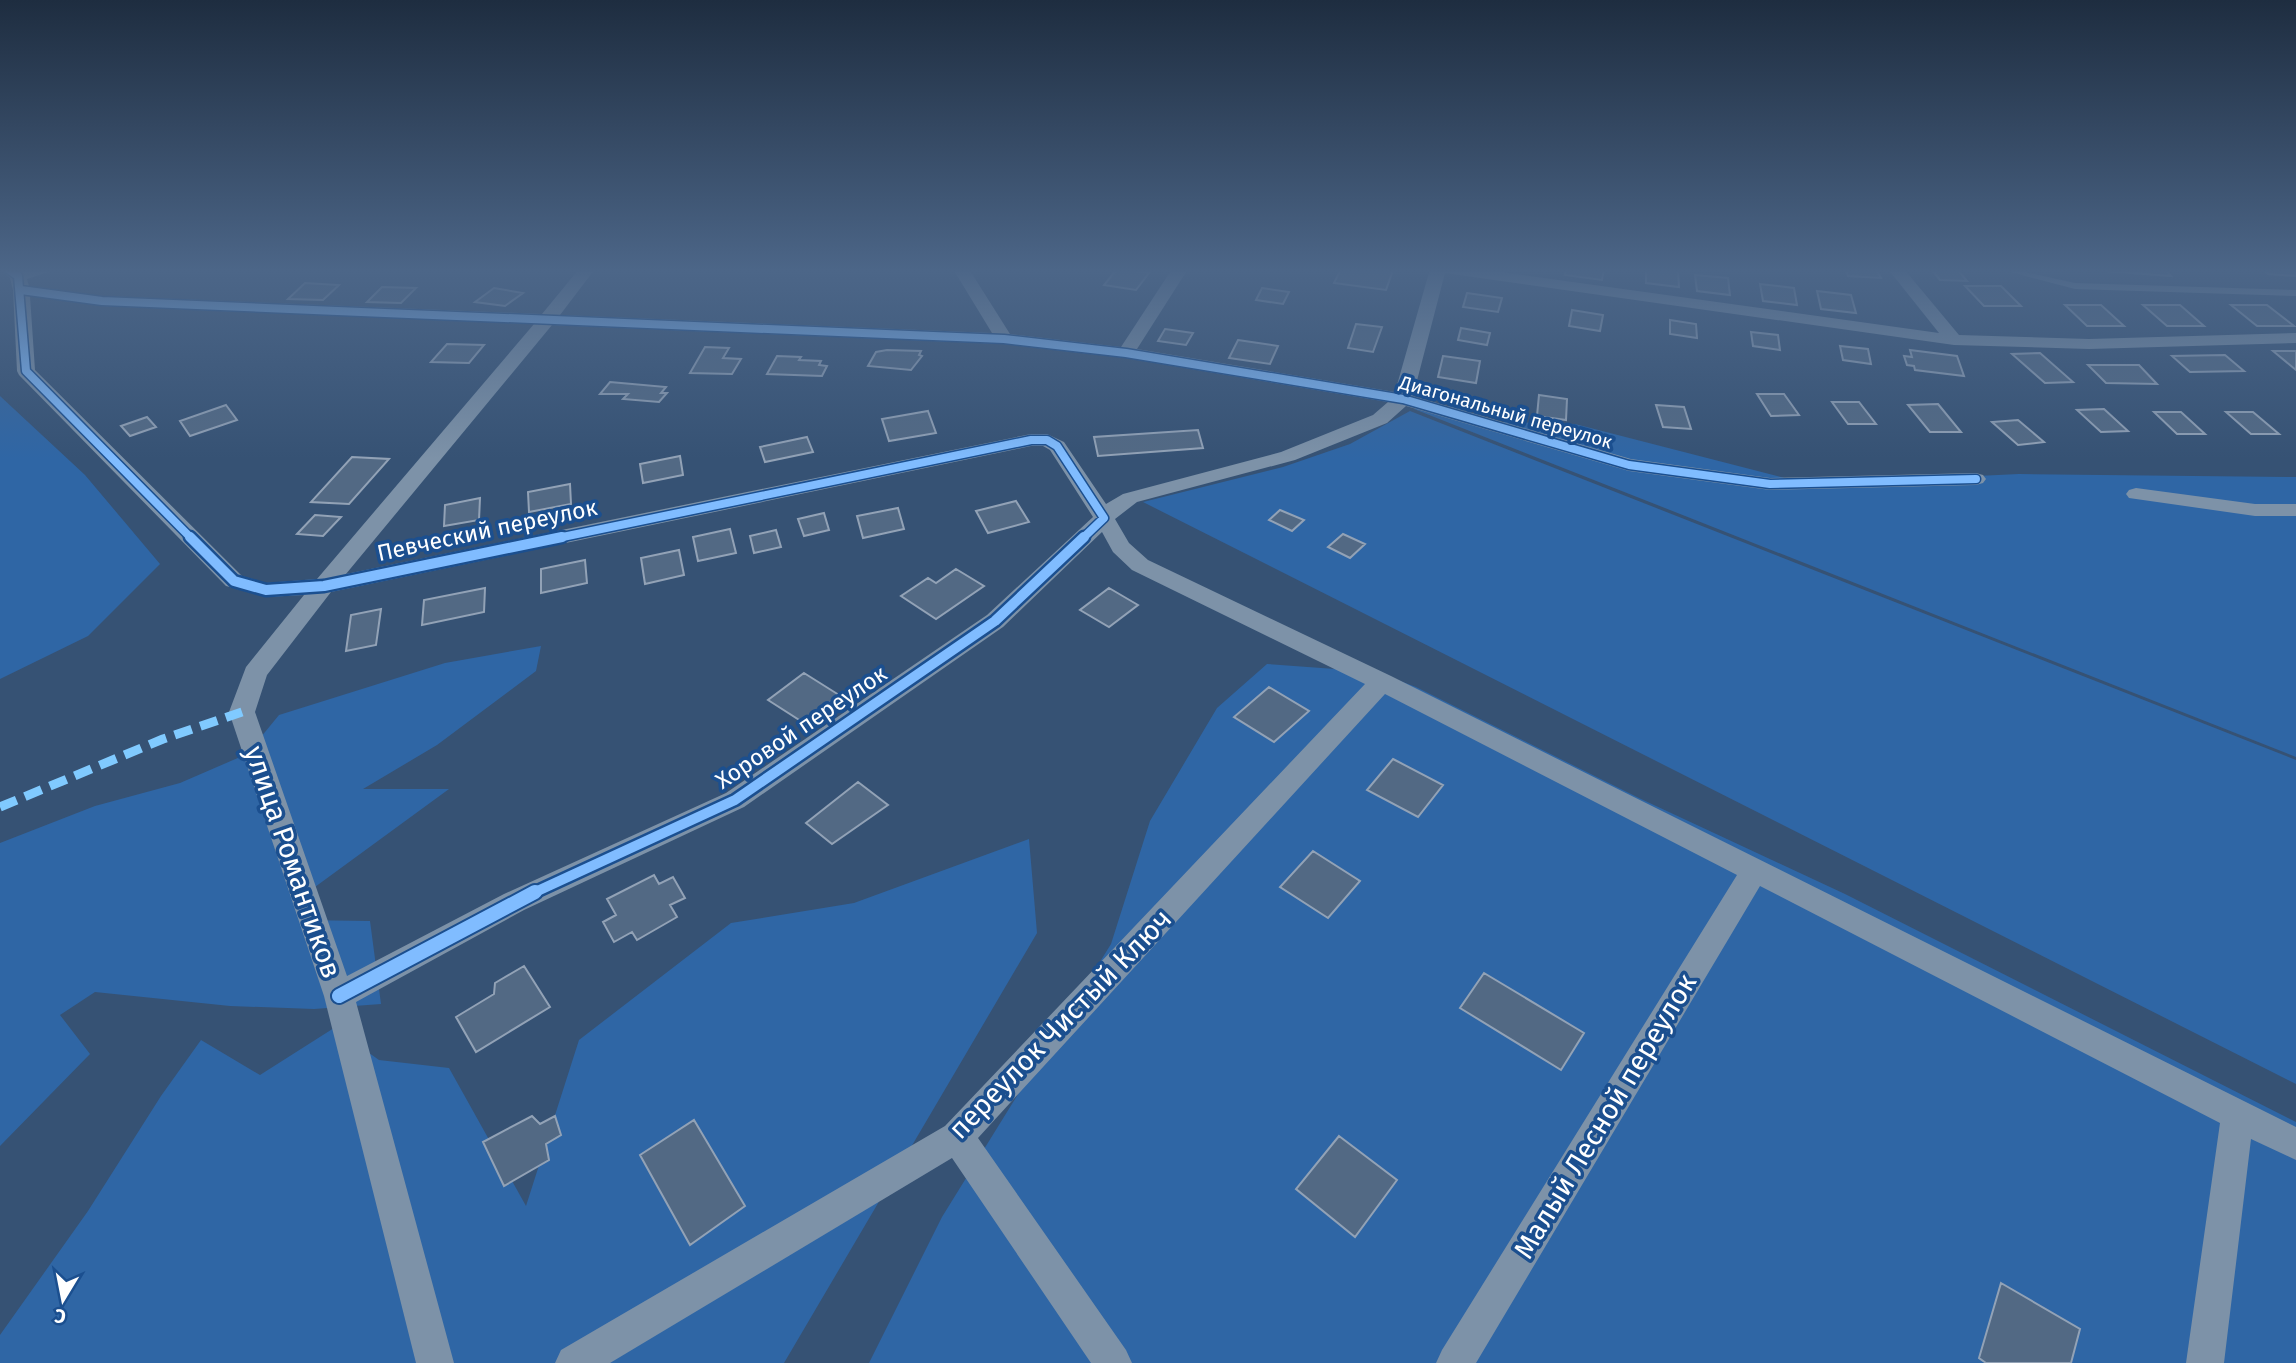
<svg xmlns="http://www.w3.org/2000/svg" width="2296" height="1363" viewBox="0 0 2296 1363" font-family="'Fira Sans',sans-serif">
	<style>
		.green { fill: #2f66a5 }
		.building { fill: #526984; stroke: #92a2b6; stroke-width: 2 }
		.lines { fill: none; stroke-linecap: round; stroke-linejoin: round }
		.service { fill: #7d92a8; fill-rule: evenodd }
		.minor { fill: #7d92a8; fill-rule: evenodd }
		.quiet { stroke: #80caff; stroke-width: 9; stroke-dasharray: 18 9; stroke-linecap: butt }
		.cycleway-far2-casing { stroke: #1b4f8f; stroke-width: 11 }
		.cycleway-far1-casing { stroke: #1b4f8f; stroke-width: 15 }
		.cycleway-casing { stroke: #1b4f8f; stroke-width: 18 }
		.cycleway-far2 { stroke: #80bcff; stroke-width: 8 }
		.cycleway-far1 { stroke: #80bcff; stroke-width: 10 }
		.cycleway { stroke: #80bcff; stroke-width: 14 }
		.labels { text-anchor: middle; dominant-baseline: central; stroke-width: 7; stroke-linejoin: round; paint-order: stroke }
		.far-street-label { font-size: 19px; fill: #fff; stroke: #1b4f8f }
		.street-label { font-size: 23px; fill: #fff; stroke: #1b4f8f }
		.near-street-label { font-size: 28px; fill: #fff; stroke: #1b4f8f }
	</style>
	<rect width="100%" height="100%" fill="#365274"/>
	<path class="green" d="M0,396l85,79 75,89 -72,72 -88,43z
		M1451,406l50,16 74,2 233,60 211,-10 277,3v280l-882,-348z
		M1410,411l886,349v324l-1153,-582 140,-35 67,-23z
		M541,646l-5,25 -99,74 -74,44h86l-145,106 -5,25 71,1 11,83 -67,5 -84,-3 -135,-14 -35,23 30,39 -90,92v-303l95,-37 85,-23 67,-29 32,-39 166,-52z
		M1267,664l109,8 40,15 225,112 204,95 451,228v241h-1427l73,-146 169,-273 39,-123 67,-113z
		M1029,839l8,94 -253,430h-784v-28l88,-124 73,-115 40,-56 59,35 74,-47 45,32 70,8 77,138 53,-166 152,-117 123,-20z"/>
	<path class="building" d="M1117,269h6l26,4 -13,17 -32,-5z
		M1341,269h45l7,1 -7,20 -52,-7z
		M1566,269h38l-2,11 -37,-5z
		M1646,269l32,2 1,16 -33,-4z
		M1845,269h31l5,9 -33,-2z
		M1931,269h26l10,12 -27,-1z
		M2104,269h61l6,7 -65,-5z
		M2263,269h33v7l-28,-2z
		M1695,275l33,3 2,17 -33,-4z
		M305,283l34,2 -16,15 -35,-1z
		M1760,284l34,4 3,17 -34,-4z
		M1965,286h36l20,20h-37z
		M382,287l34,1 -15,15 -34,-1z
		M494,288l29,5 -18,13 -30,-4z
		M1262,288l27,4 -6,12 -27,-4z
		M1817,291l34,4 5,18 -35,-4z
		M1467,293l35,5 -4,14 -35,-5z
		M2065,305h36l23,21h-37z
		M2143,305h37l24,21h-37z
		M2231,305h36l27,21h-37z
		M1572,310l31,5 -3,16 -31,-5z
		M1670,320l26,4 1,14 -27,-4z
		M1356,324l26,3 -9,25 -25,-4z
		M1461,328l29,5 -3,12 -29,-5z
		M1165,329l28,4 -7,12 -28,-4z
		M1751,332l27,3 2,15 -27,-4z
		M1238,340l40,6 -8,18 -41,-6z
		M447,344l37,1 -15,18 -38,-1z
		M1840,346l28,3 3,15 -28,-4z
		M705,347l24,1 -6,10 18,1 -9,15 -42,-1z
		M887,350l34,1 -2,4 3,1 -11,14 -43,-4 8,-14z
		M1910,350l47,6 7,20 -49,-6 -1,-4 -7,-1 -3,-9 8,1z
		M2273,351h23v19z
		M2040,353l33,29 -28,1 -33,-29z
		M2225,355l19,16 -54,1 -18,-16z
		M777,356l24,1 -2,3 22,1 -2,4 8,1 -5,10 -55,-2z
		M1443,356l37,5 -4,22 -38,-6z
		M2088,365h51l18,19 -51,-1z
		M610,382l56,5 -5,6h6l-8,9 -36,-3 5,-5h-28z
		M1757,394h27l15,21 -28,1z
		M1539,395l28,4 -1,21 -29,-4z
		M1832,402h27l17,22h-28z
		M1938,404l23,28h-31l-22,-27z
		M226,405l11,15 -47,16 -10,-15z
		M1656,405l28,2 7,22 -28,-2z
		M2104,409l24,22 -27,1 -24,-22z
		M928,411l8,22 -47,8 -7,-22z
		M2154,412h27l24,22h-28z
		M2226,412h27l26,22h-28z
		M147,417l9,10 -26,9 -9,-10z
		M2018,420l26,22 -26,3 -26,-23z
		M1198,430l5,18 -105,8 -4,-19z
		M807,437l6,15 -48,10 -5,-15z
		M680,456l3,19 -40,8 -3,-19z
		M352,457l37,2 -40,45 -38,-2z
		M570,484l1,20 -42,8 -1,-20z
		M480,498l-1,22 -35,6 1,-21z
		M1016,501l13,21 -41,11 -12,-22z
		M898,508l6,21 -41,9 -6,-22z
		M1280,510l24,10 -12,11 -23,-11z
		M824,513l5,17 -25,6 -6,-17z
		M315,515l26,2 -18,19 -26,-2z
		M730,529l6,24 -38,8 -5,-24z
		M776,530l5,17 -27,6 -4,-17z
		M1343,534l22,10 -15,14 -22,-11z
		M679,550l5,25 -39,9 -4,-26z
		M585,560l2,23 -46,10v-24z
		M956,569l28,17 -48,33 -35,-23 27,-18 8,5z
		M485,588l-1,24 -62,13 2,-25z
		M1109,588l29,17 -29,22 -29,-17z
		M381,609l-5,36 -30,6 5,-36z
		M804,673l35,22 -35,28 -36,-23z
		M1269,687l40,24 -35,31 -40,-25z
		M1393,759l50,26 -25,32 -51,-27z
		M858,782l30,23 -56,39 -26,-21z
		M1313,851l47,30 -32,37 -48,-31z
		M654,875l5,9 14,-7 12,21 -15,7 7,12 -40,23 -5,-8 -18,10 -11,-20 13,-7 -9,-16z
		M524,966l26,41 -74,45 -20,-35 38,-23 1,-11z
		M1484,973l100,60 -23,37 -101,-62z
		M532,1116l8,8 15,-8 6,19 -15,9 3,16 -45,26 -21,-44z
		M694,1120l51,86 -55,39 -50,-90z
		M1339,1136l58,44 -42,57 -59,-48z
		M2001,1283l79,46 -9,34h-85l-7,-5z"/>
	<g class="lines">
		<path class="service" d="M1999,269h12l64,14 221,7v6l-221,-7z"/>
		<path class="minor" d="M0,269h51l-2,3 -22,7 2,7 73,10 440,18 37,-45h16l-35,46 432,18 -39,-64h16l41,65 111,13 51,-78h16l-51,80 258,43 35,-123h50l459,64 -51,-64h16l55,66 130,4 207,-6v10l-207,6 -135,-4 -509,-72 -32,123 218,63 139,19 206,-5 7,2 3,4 -3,4 -7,2 -206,5 -141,-19 -223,-65 -19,17 -92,37 -158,42 -22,17 14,24 19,17 243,116 905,451v33l-45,-21 -27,224h-38l34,-240 -460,-237 -284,477h-40l6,-13 295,-475 -352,-181 -407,444 148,212 6,13h-41l-139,-205 -342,205h-55l6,-13 384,-224 420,-442 -233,-114 -19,-18 -11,-20 -99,95 -259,180 -220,103 -168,92 98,361h-38l-92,-367 -95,-284 17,-45 58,-72 -38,2 -40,-11 -207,-211 -2,-4 -4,-81 -3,-12zM30,296l72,10 432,18 -217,255 -51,4 -24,-7 -207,-206zM552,325l452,19 122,14 262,44 -15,13 -92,37 -158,42 -17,10 -42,-62 -17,-8h-16l-685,140zM1031,446h12l7,4 43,67 -106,98 -261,178 -222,101 -157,82 -92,-264 12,-37 64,-83z
			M2136,488l119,16h41v12h-41l-126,-18 -3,-4 3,-4z"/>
		<path class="quiet" d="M0,807l163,-68 79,-27"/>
		<g class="cycleway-far2-casing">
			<path id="cycleway-far2" d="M8,269l10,7 8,95 166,168
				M21,290l81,11 902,38 122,14 277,46 226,66 141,19 206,-5
				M553,539l478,-99h16l10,6 47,72 -22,21"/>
		</g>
		<g class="cycleway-far1-casing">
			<path id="cycleway-far1" d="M190,537l44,44 32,9 58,-4 238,-49
				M531,894l204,-94 260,-179 89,-84"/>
		</g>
		<g class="cycleway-casing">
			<path id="cycleway" d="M339,996l196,-104"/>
		</g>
		<use href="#cycleway-far2" class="cycleway-far2"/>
		<use href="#cycleway-far1" class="cycleway-far1"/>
		<use href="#cycleway" class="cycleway"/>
	</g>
	<linearGradient id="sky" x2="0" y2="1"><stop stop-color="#1e2d40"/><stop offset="0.59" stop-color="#4c6688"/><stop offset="1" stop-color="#4c6688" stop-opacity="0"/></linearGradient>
	<rect width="2296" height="459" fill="url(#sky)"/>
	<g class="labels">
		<g class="far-street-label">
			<text transform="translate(1506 412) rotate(16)">Диагональный переулок</text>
		</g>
		<g class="street-label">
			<text transform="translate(487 530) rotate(-12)">Певческий переулок</text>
			<text transform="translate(801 727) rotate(-34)">Хоровой переулок</text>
		</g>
		<g class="near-street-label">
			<text transform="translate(293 862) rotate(71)">улица Романтиков</text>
			<text transform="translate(1060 1024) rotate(-46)">переулок Чистый Ключ</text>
			<text transform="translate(1605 1116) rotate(-59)">Малый Лесной переулок</text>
		</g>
	</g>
	<g transform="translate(63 1300) rotate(190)" stroke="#1b4f8f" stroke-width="5" paint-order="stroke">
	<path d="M0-5L12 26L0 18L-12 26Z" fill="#ffffff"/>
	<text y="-10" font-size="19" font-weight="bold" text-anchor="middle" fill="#ffffff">С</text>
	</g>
</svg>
